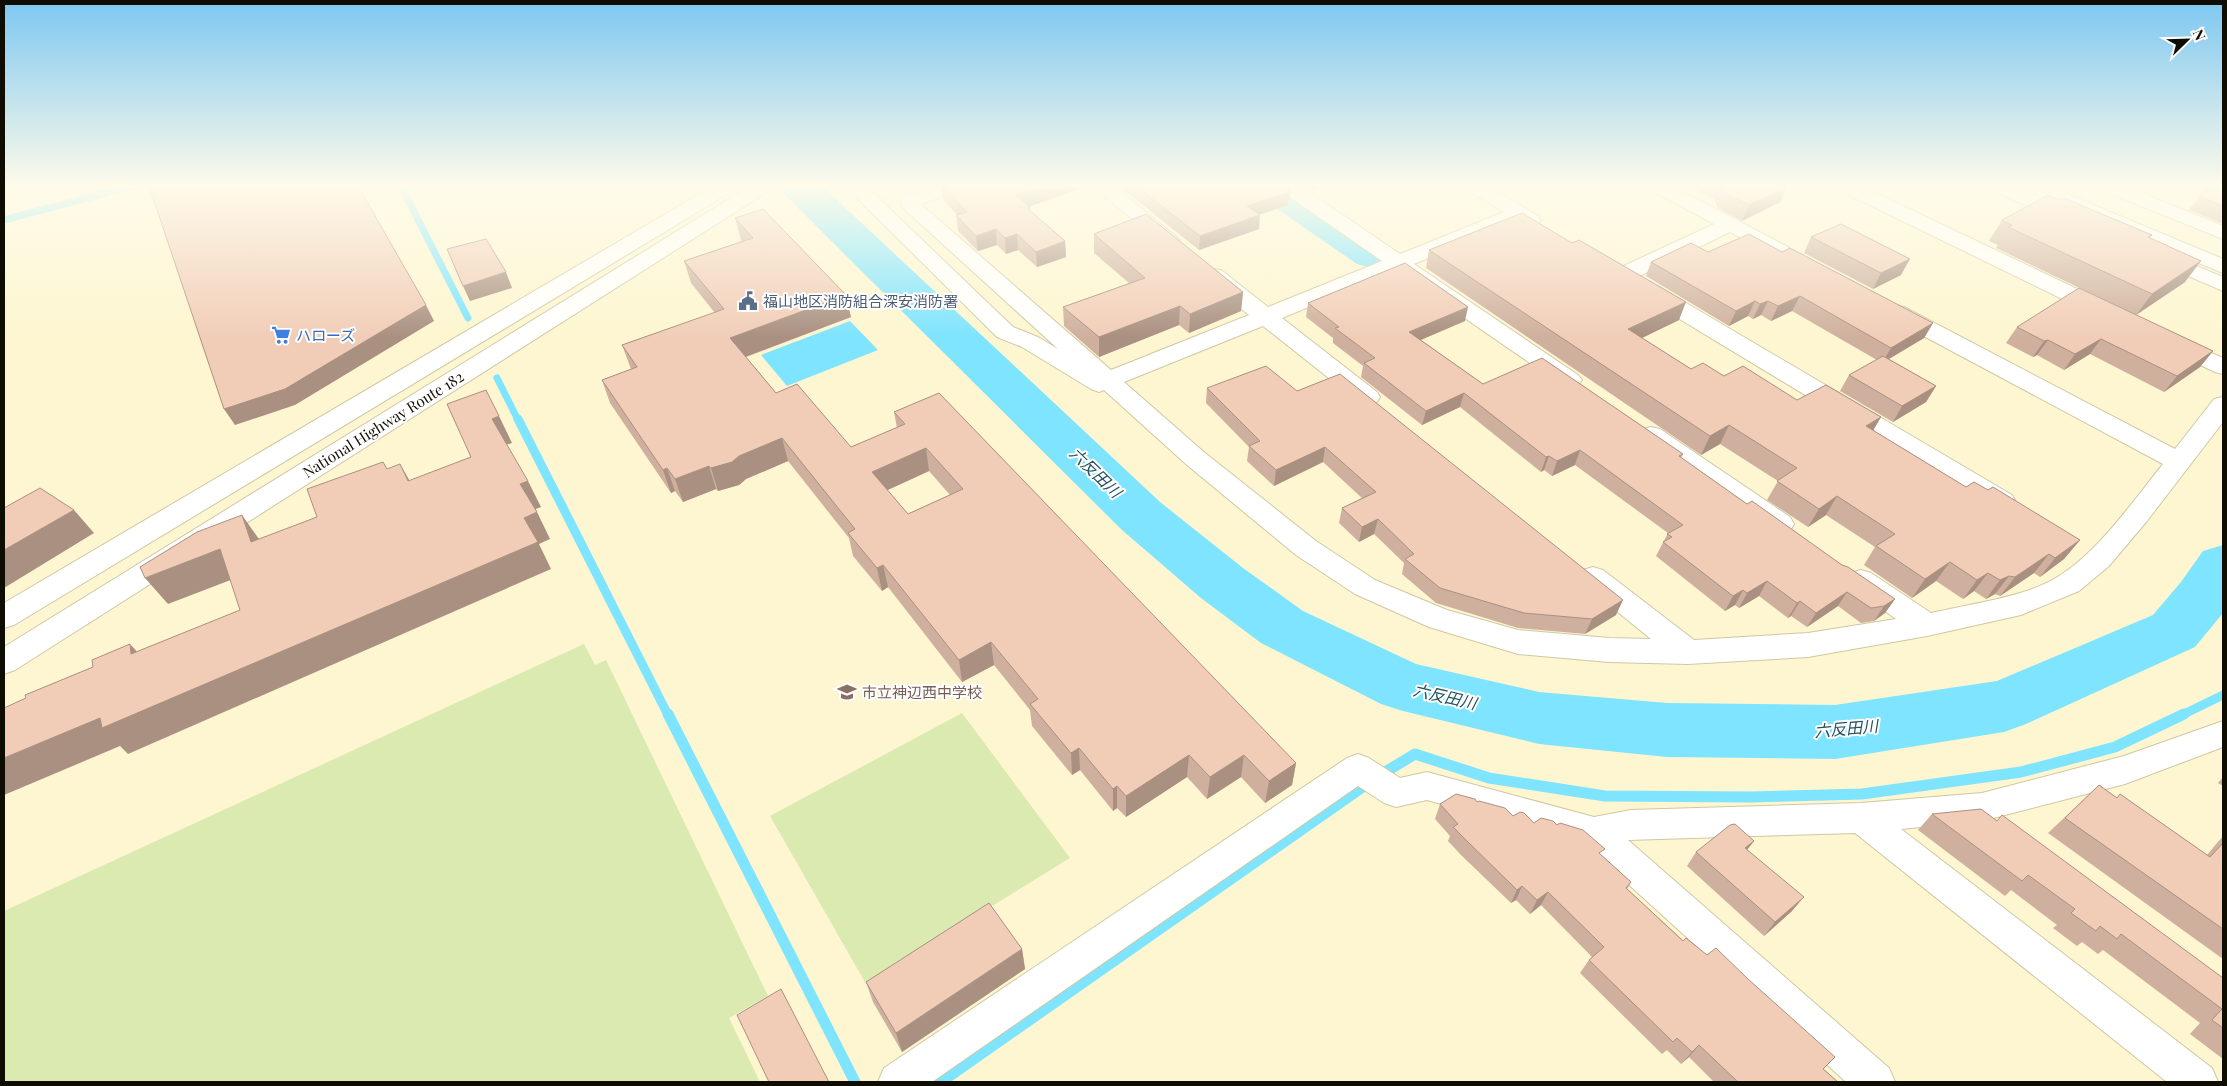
<svg xmlns="http://www.w3.org/2000/svg" width="2227" height="1086" viewBox="0 0 2227 1086" font-family="'Playfair Display','Noto Sans JP',serif">
	<style>
		.green { fill: #dbeab1 }
		.water { fill: #7ee4ff }
		.lines { fill: none; stroke-linecap: round; stroke-linejoin: round }
		.stream-far2 { stroke: #7ee4ff; stroke-width: 7 }
		.stream-far1 { stroke: #7ee4ff; stroke-width: 9 }
		.stream { stroke: #7ee4ff; stroke-width: 11 }
		.river { fill: #7ee4ff; fill-rule: evenodd }
		.minor-casing { stroke: #cfc8a3; stroke-width: 2 }
		.highway-casing { stroke: #cfc8a3; stroke-width: 2 }
		.minor { fill: #fff; fill-rule: evenodd }
		.highway { fill: #fff; fill-rule: evenodd }
		.wall { fill: #cfb09e; fill-rule: evenodd }
		.shaded-wall { fill: #a99081 }
		.building { fill: #f1cdb8; stroke: #a99081; fill-rule: evenodd }
		.labels { text-anchor: middle; dominant-baseline: central; stroke-width: 4; stroke-linejoin: round; paint-order: stroke }
		.service-label { font-size: 15px; fill: #4e5e75; stroke: #fff; text-anchor: start }
		.shop-label { font-size: 15px; fill: #366cbe; stroke: #fff; text-anchor: start }
		.street-label { font-size: 15px; fill: #0f0c02; stroke: #fff }
		.education-label { font-size: 15px; fill: #785e54; stroke: #fff; text-anchor: start }
		.water-label { font-size: 16px; font-style: italic; fill: #24525d; stroke: #fff }
	</style>
	<rect width="100%" height="100%" fill="#fdf6d0"/>
	<path class="green" d="M584,644l11,21 11,-5 162,336 -39,22 31,64h-756v-171z
		M962,713l108,145 -204,126 -96,-168z"/>
	<path class="water" d="M850,321l28,29 -91,36 -26,-31z"/>
	<g class="lines">
		<path class="stream-far2" d="M401,186l67,132
			M4,220l128,-34
			M497,378l21,42"/>
		<path class="stream-far1" d="M518,419l150,296
			M2182,715l41,-20"/>
		<path class="stream" d="M668,714l187,368
			M1382,774l33,-20 74,24 116,18 145,1 112,-3 159,-22 94,-25 69,-33
			M941,1082l423,-296"/>
		<path class="river" d="M779,186h43l338,316 83,66 60,43 113,53 123,28 128,11 168,2 162,-24 156,-66 28,-33 22,-31 20,-6v68l-28,34 -169,77 -22,8 -169,27 -168,-2 -128,-13 -136,-33 -22,-7 -120,-61 -60,-45 -79,-68 -337,-335z
			M1251,186h47l89,60 7,9 -7,9 -15,4 -15,-4 -100,-69z"/>
		<g class="minor-casing">
			<path id="minor" d="M845,186h21l147,141 25,10 20,12 -155,-141 -2,-8 3,-4 34,-10h30l-3,4 -43,13 1,3 188,164 138,-55 -44,-35 -3,-5 3,-5 8,-1 8,1 47,37 114,-46 -102,-71 -3,-4h23l100,68 104,-42 -37,-22 -3,-4h24l50,30 3,4 -3,4 -7,2 -13,-5 -104,43 164,111 4,5 -4,5 -8,2 -8,-2 -166,-114 -114,47 95,74 3,5 -3,5 -9,3 -9,-3 -96,-76 -139,56 81,71 111,88 59,39 72,30 71,20 91,8 42,1 -68,-55 -4,-7 4,-7 10,-3 10,3 91,70 114,-7 88,-14 -45,-32 -4,-7 4,-7 10,-3 10,3 60,40c38,-9 96,-16 128,-37 39,-24 75,-76 104,-112l-275,-147 -3,-5 3,-5 8,-2 8,2 271,142 39,-50 9,-2v25l-76,99 -38,45 -30,25 -58,24 -94,21 -119,21 -120,7 -79,-2 -91,-8 -89,-27 -74,-33 -59,-39 -109,-90 -83,-75 -5,2 -8,-3 -69,-42 -25,-10z
				M1092,186h22l66,54 -3,4 -7,2 -7,-2z
				M1648,186h24l116,61 4,4 -4,4 -7,2 -7,-2 -44,-23 -99,48 -8,1 -8,-1 -3,-5 3,-5 99,-46 -63,-34z
				M1836,186h25l250,119 3,5 -3,5 -8,2 -8,-2 -256,-125z
				M1997,186h20l58,27 3,4 -3,4 -7,2 -7,-2 -61,-27z
				M2098,186h27l98,40v13l-122,-49z
				M2158,250l65,27v14l-72,-31 -4,-4 4,-4z
				M1651,285l8,2 353,208 4,7 -4,7 -9,2 -9,-2 -351,-212 -3,-5 3,-5z
				M2174,337l49,21v16l-8,-2 -49,-23 -4,-5 4,-5z
				M1651,427l9,2 130,88 4,7 -4,7 -10,3 -10,-3 -128,-90 -4,-6 4,-6z
				M2223,721v26l-98,37 -143,37 -81,8 311,239 6,14h-51l-312,-249 -227,7 261,228 6,14h-49l-262,-238 -157,-44 -31,7 -12,-4 -26,-17 -426,296h-54l6,-14 463,-310 11,-4 11,4 31,20 27,-6 167,45 37,-7 230,-7 121,-10 142,-37z"/>
		</g>
		<g class="highway-casing">
			<path id="highway" d="M713,186h24l-3,4 -720,435 -10,3v-25z
				M750,186h23l-3,4 -755,480 -11,4v-27z
				M2022,186h26l175,73v14l-198,-83z"/>
		</g>
		<use href="#minor" class="minor"/>
		<use href="#highway" class="highway"/>
	</g>
	<path class="wall" d="M941,186h143v1l-55,19 1,1 1,5 34,29 1,16 -29,10 -19,-17 -12,4 -9,-9 -19,6 -20,-20 -2,-16h1l-14,-16z
		M1119,186h172l-1,13 -2,1v5l-29,10v14l-60,21z
		M1302,186h24l-15,5z
		M1688,186h96l3,1 -7,15 -38,19 -24,-13 -4,-9z
		M2197,186h26v38l-34,-14 10,-14 9,-5z
		M2060,200l92,35 -2,3 35,44 -49,33 -140,-67 2,-3 -9,-4 13,-21z
		M735,218l116,99 -105,40 30,36 75,54 46,-19 -3,-16 402,351 -4,22 -27,18 -24,-26 -34,22 -20,-22 -61,40 -9,-9 -4,3 -33,-41 -8,5 -40,-49 -2,-16 -36,-45 -32,17 -74,-95 -6,4 -29,-35 -4,-18 -61,-77 -42,18 -7,6 -21,6 -2,-2 -33,13 -8,-11 -4,2 -61,-90 -8,-23 29,-11 -9,-24 93,-32 -24,-30 -7,-22 58,-20 -1,-1zM929,471l21,24 -42,19 -21,-24z
		M1094,234l149,58 -2,19 -52,22 -10,-8 -80,32 -35,-31 -1,-19 66,-24 -35,-30z
		M1811,237l90,38 -28,14 -69,-36z
		M1429,250l250,70 -37,18 49,31 33,7 73,24 84,17 -8,13 93,57 22,3 92,50 -16,19 -24,18 -6,-4 -34,23 -5,-2 -9,5 -12,-8 -11,8 -27,-18 -24,17 -48,-33 11,-18 -49,-32 -18,12 -41,-27 11,-19 -58,-37 -19,11 -275,-187z
		M1782,252l151,71 -9,15 -35,21 47,27 -10,16 -33,20 -53,-31 9,-16 28,-15 -85,-49 -21,10 -10,-6 -8,4 -5,-3 -19,10 -83,-50 5,-14z
		M1308,303l157,18 -44,19 62,44 200,70 -2,4 66,46 148,95 -10,14 -11,8 -13,2 -23,-17 -31,21 -16,-11 -3,2 -29,-22 -20,12 -4,-3 -10,6 -69,-55 12,-23 -93,-68 -23,11 -8,-6 -3,2 -81,-65 -38,18 -61,-48 2,-11 -30,-23v-5l-27,-21z
		M2017,327l196,24 -13,16 -36,25 -74,-38 -26,16 -27,-15 -4,2 -27,-14z
		M1207,388l90,3 319,224 -31,19 -67,-6 -82,-25 -34,-29 2,-11 -30,-29 -15,8 -20,-19 3,-15 20,-10 -39,-36 -49,24 -27,-25 2,-14 -43,-44z
		M2223,777v9l-5,-3z
		M2099,785l17,13 91,57 16,-19v123l-175,-126z
		M1477,802l36,14 21,7 23,2 44,30 30,27 -4,7 211,193h-124l-25,-25 -8,7 -14,-14 -5,4 -82,-81 9,-13 3,-3 -51,-52 -11,9 -14,-14 -5,3 -50,-48 -13,-14 2,-5 -15,-17 5,-15z
		M1932,814l65,7 226,157v81l-33,-25 10,-11 -97,-73 -5,4 -16,-12 -5,4 -24,-18 4,-3 -46,-35 -6,6 -87,-66z
		M1754,841l-7,8 45,62 -28,25 -77,-70 9,-14z
		M1022,949l3,20 -123,83 -29,-50 -7,-20z"/>
	<path class="shaded-wall" d="M1043,186h41v1l-67,24 -1,-16z
		M1291,186l-1,13 -2,1v5l-42,14 1,-13z
		M1312,186h14l-15,5z
		M1787,187l-7,15 -38,19 7,-16z
		M1260,215l-1,14 -60,21 1,-14z
		M996,229l1,16 -19,6 -2,-15z
		M1017,234l1,16 -12,4 -1,-16z
		M1065,241l1,16 -29,10 -1,-15z
		M1910,259l-9,16 -28,14 8,-16z
		M2201,261l-16,21 -49,33 16,-21z
		M506,272l6,16 -42,13 -7,-15z
		M1243,292l-2,19 -52,22 1,-19z
		M846,295l5,22 -114,43 -7,-22z
		M1800,296l-8,15 -21,10 7,-15z
		M1755,301l-7,15 -19,10 7,-15z
		M1768,301l-7,14 -8,4 7,-15z
		M1686,302l-7,18 -58,28 7,-19z
		M426,305l8,16 -139,84 -60,20 -11,-16z
		M1180,306l-1,19 -80,32v-20z
		M1468,307l-3,14 -59,25 3,-14z
		M1933,323l-9,15 -42,25 9,-15z
		M2101,339l-11,15 -26,16 11,-16z
		M2048,340l-11,15 -4,2 11,-16z
		M2213,351l-13,16 -36,25 13,-16z
		M1936,386l-10,16 -33,20 9,-16z
		M1464,393l-4,14 -38,18 4,-14z
		M499,416l13,27 -7,2 -13,-26z
		M1881,417l-11,19 -4,-10z
		M1729,425l-9,19 -19,11 9,-19z
		M782,438l6,23 -42,18 -7,6 -21,6 -7,-23z
		M1325,447l-2,15 -49,24 2,-16z
		M926,448l3,23 -52,24 -5,-23z
		M1580,450l-5,15 -23,11 5,-15z
		M1549,456l-5,14 -3,2 5,-15z
		M400,464l15,26 -7,-9z
		M709,466l7,23 -33,13 -8,-23z
		M667,468l8,23 -4,2 -8,-23z
		M528,481l13,26 -8,3 -13,-26z
		M1837,496l-11,19 -18,12 11,-18z
		M74,510l20,23 -90,55v-38z
		M537,512l13,27 -11,5 12,25 -423,185 -8,-8 -116,49v-37z
		M242,515l19,27h-10z
		M1378,519l-4,15 -15,8 3,-15z
		M2080,540l-16,19 -24,18 15,-19z
		M220,549l21,27 -73,28 -23,-26z
		M2049,554l-15,19 -34,23 15,-19z
		M1950,562l-14,19 -24,17 13,-19z
		M883,565l5,22 -6,4 -5,-23z
		M1988,573l-14,18 -11,8 14,-19z
		M2009,576l-14,18 -9,5 14,-19z
		M1767,581l-8,15 -20,12 8,-15z
		M1743,590l-8,15 -10,6 8,-15z
		M1847,592l-9,14 -31,21 9,-14z
		M1895,599l-10,14 -11,8 10,-15z
		M1623,600l-7,15 -31,19 7,-15z
		M1800,601l-9,15 -3,2 9,-15z
		M991,642l3,23 -32,17 -3,-22z
		M130,644l24,26 -23,-16z
		M1079,748l1,22 -8,5 -1,-22z
		M1189,755l-2,22 -61,40v-21z
		M1244,755l-3,22 -34,22 3,-22z
		M1296,763l-4,22 -27,18 4,-22z
		M1117,786v22l-4,3v-22z
		M1754,841l-11,14 2,-7z
		M1522,886l-6,14 -5,3 6,-13z
		M1548,892l-7,13 -11,9 7,-14z
		M1804,897l-12,14 -28,25 11,-14z
		M1022,949l3,20 -123,83 -6,-19z
		M1699,1045l-10,12 -8,7 11,-12z"/>
	<path class="building" d="M149,186h209l68,119 -141,84 -61,20z
		M943,186h100l-27,9 14,12 -3,1 38,33 -29,11 -19,-18 -12,4 -9,-9 -20,7 -20,-21 11,-3z
		M1136,186h155l-6,2 4,4 -42,14 13,9 -60,21z
		M1721,186h63l3,1 -38,18 -25,-12z
		M2216,186h7v20l-24,-10z
		M2048,195l12,5 4,-2 88,37 -4,2 53,24 -49,33 -144,-67 4,-2 -10,-5z
		M763,209l83,86 -116,43 46,55 21,-9 54,63 54,-23 -11,-12 45,-19 357,370 -27,18 -25,-26 -34,22 -21,-22 -63,41 -9,-10 -4,3 -34,-41 -8,5 -41,-49 8,-5 -47,-57 -32,18 -76,-95 -6,3 -29,-35 7,-4 -73,-91 -43,18 -7,6 -21,6 -2,-2 -34,13 -8,-11 -4,2 -61,-90 35,-13 -15,-22 102,-36 -40,-48 69,-23 -18,-20zM926,448l37,41 -55,25 -36,-42z
		M1522,213l50,30 7,-3 107,62 -58,27 63,40 12,-6 21,13 19,-10 54,34 29,-15 55,32 -15,9 100,61 8,-5 14,8 5,-3 87,53 -25,18 -6,-4 -34,23 -6,-1 -9,4 -12,-7 -11,7 -27,-18 -25,17 -49,-33 19,-12 -58,-38 -18,13 -42,-28 20,-13 -68,-43 -19,11 -281,-186z
		M1146,214l97,78 -53,22 -10,-8 -81,31 -36,-30 82,-29 -51,-44z
		M1841,224l69,35 -29,14 -70,-36z
		M1749,234l33,18 8,-4 143,75 -42,25 -91,-52 -22,10 -10,-5 -8,3 -5,-3 -19,10 -85,-49 40,-19 17,9z
		M486,239l20,33 -43,14 -16,-37z
		M1405,263l63,44 -59,25 74,52 59,-26 141,96 -4,2 68,48 5,-3 90,64 6,2 47,32 -11,7 -13,2 -24,-16 -31,21 -16,-12 -3,2 -30,-22 -20,12 -4,-3 -10,6 -70,-54 9,-5 -5,-3 16,-9 -103,-75 -23,11 -8,-5 -3,1 -82,-64 -38,18 -62,-48 11,-5 -40,-30 4,-1 -31,-24z
		M2079,288l134,63 -36,25 -76,-37 -26,15 -27,-14 -4,1 -27,-14z
		M1883,356l53,30 -34,20 -53,-31z
		M1266,366l31,25 43,-17 283,226 -31,19 -68,-6 -84,-25 -35,-29 9,-5 -36,-35 -16,8 -20,-19 34,-16 -51,-45 -49,23 -27,-24 11,-5 -53,-53z
		M486,390l13,26 -7,3 36,62 -8,3 17,28 -13,6 14,24 -436,186 -2,-10 -96,40v-50l22,-10 -1,-3 68,-28 -1,-7 38,-16 1,10 109,-44 -20,-61 -75,29 -5,-11 57,-35 45,-17 9,27 66,-25 -10,-28 76,-27 4,7 13,-5 8,17 63,-24 -24,-53z
		M40,488l34,22 -70,40v-42z
		M2099,785l18,13 3,-4 90,63 13,-14v86l-158,-111z
		M1456,794l19,5 2,3 2,-1 26,7 8,8 7,-4 4,1 10,10 7,-5 12,3 4,4 3,-2 23,7 22,19 -6,4 32,29 -5,6 57,53 3,-3 21,17 9,-7 32,31 87,78 -12,12 15,13h-100l-39,-37 -7,7 -15,-14 -4,4 -84,-82 15,-13 -56,-55 -11,8 -15,-14 -5,4 -50,-49 -14,-14 5,-3 -18,-20z
		M1981,809l16,12 5,-6 221,163v50l-11,-8 10,-11 -101,-75 -4,5 -17,-13 -4,5 -25,-18 4,-4 -47,-34 -6,6 -90,-67z
		M1735,824l19,17 -9,7 59,49 -29,25 -79,-70 34,-27z
		M989,903l33,46 -126,84 -30,-51z
		M781,989l48,93h-60l-32,-67z"/>
	<linearGradient id="sky" x2="0" y2="1"><stop stop-color="#7dc7f1"/><stop offset="0.55" stop-color="#fefbea"/><stop offset="1" stop-color="#fefbea" stop-opacity="0"/></linearGradient>
	<rect width="2227" height="338" fill="url(#sky)"/>
	<defs>
		<g id="civic-bare" transform="scale(1.5)"><path d="M-.6-6.5H3V-4.5H.6V-3L4-1V1h2V6H-6V1h2V-1L-.6-3ZM-1.2 2.5V6h2.4V2.5Z" fill="#5c6f8a" stroke="#fff" stroke-width="2.5" paint-order="stroke"/></g>
		<g id="supermarket-bare" transform="scale(1.5)"><path d="M-6-5.5h2.5l.6 2H6L4.5 2H-2.5L-4.4-4H-6ZM-1.5 3.2a1.3 1.3 0 1 0 .1 0ZM3 3.2a1.3 1.3 0 1 0 .1 0Z" fill="#3f7fe0" stroke="#fff" stroke-width="2.5" paint-order="stroke"/></g>
		<g id="school-bare" transform="scale(1.5)"><path d="M0-5L7-2L0 1L-7-2ZM-4 1L0 2.5L4 1V4Q0 6-4 4Z" fill="#8d6e63" stroke="#fff" stroke-width="2.5" paint-order="stroke"/></g>
	</defs>
	<g fill-rule="evenodd">
		<use href="#civic-bare" x="748" y="301"/>
		<use href="#supermarket-bare" x="281" y="335"/>
		<use href="#school-bare" x="847" y="692"/>
	</g>
	<g class="labels">
		<g class="service-label">
			<text x="763" y="301">福山地区消防組合深安消防署</text>
		</g>
		<g class="shop-label">
			<text x="296" y="335">ハローズ</text>
		</g>
		<g class="street-label">
			<text transform="translate(383 424) rotate(-32)">National Highway Route 182</text>
		</g>
		<g class="education-label">
			<text x="862" y="692">市立神辺西中学校</text>
		</g>
		<g class="water-label">
			<text transform="translate(1096 472) rotate(44)">六反田川</text>
			<text transform="translate(1445 696) rotate(13)">六反田川</text>
			<text transform="translate(1846 728) rotate(-5)">六反田川</text>
		</g>
	</g>
	<rect width="2227" height="1086" fill="none" stroke="#0f0c02" stroke-width="10"/>
	<g transform="translate(2187 40) rotate(67)" stroke="#ffffff" stroke-width="4" paint-order="stroke">
	<path d="M0-4L9 19L0 12L-9 19Z" fill="#0f0c02"/>
	<text y="-8" font-size="14" font-weight="bold" text-anchor="middle" fill="#0f0c02">N</text>
	</g>
</svg>
